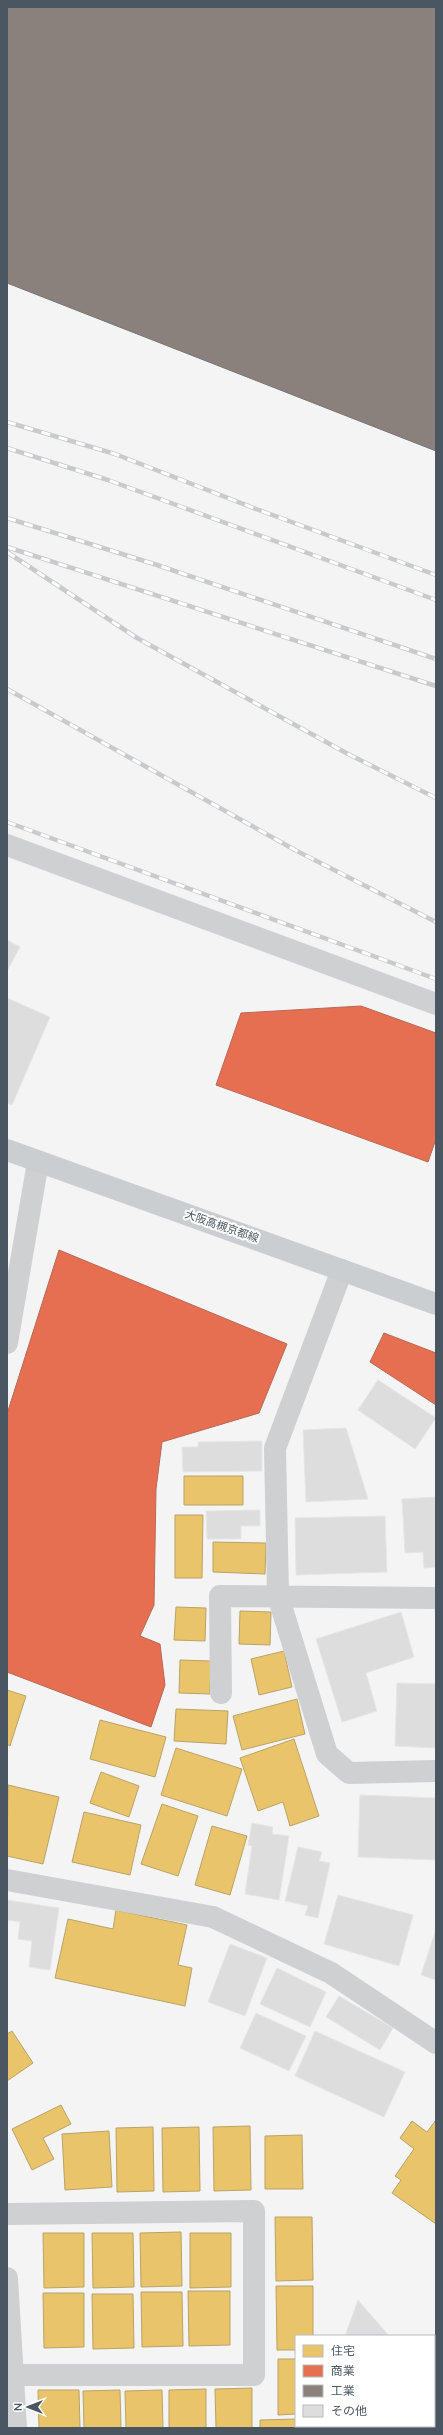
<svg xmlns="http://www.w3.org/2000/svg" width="443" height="2435" viewBox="0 0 443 2435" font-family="Quicksand,'Noto Sans JP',sans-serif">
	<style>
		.homes { fill: #e9c46a; stroke: #b9a367 }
		.shops { fill: #e76f51; stroke: #b86856 }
		.industry { fill: #8a817c; stroke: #777474 }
		.building { fill: #ddddde; stroke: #e5e6e7 }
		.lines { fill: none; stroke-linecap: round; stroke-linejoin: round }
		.minor { stroke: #ced0d2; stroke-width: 22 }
		.tertiary { stroke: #ced0d2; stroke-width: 22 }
		.primary { stroke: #caced1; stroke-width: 22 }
		.rail-casing { stroke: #c9cacc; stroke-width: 4.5 }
		.rail { stroke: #fff; stroke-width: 3; stroke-dasharray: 9; stroke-linecap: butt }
		.labels { text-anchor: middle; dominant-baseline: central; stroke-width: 4; stroke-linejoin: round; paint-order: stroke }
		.street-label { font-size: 11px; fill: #4a5661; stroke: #fff }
	</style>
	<rect width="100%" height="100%" fill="#f4f4f4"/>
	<path class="homes" d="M184,1476h59v29h-59z
		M175,1515h28l-1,63h-27z
		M213,1542l53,1 -1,31 -52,-2z
		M176,1607l30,1 -1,33 -31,-1z
		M240,1611l31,1 -1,33 -31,-1z
		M284,1651l8,36 -33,8 -8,-36z
		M180,1660l31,1 -1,33 -31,-1z
		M7,1690l19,6 -16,50 -3,-2z
		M297,1699l8,35 -63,16 -9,-34z
		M176,1709l52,2 -2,33 -52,-3z
		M100,1720l66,17 -11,40 -65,-18z
		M294,1739l25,77 -29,10 -7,-24 -25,9 -18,-53z
		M176,1748l66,21 -15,47 -66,-21z
		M101,1772l38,14 -10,31 -39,-14z
		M8,1785l51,12 -16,67 -36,-8z
		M162,1804l36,12 -20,60 -37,-12z
		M84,1812l57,13 -11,50 -58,-13z
		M212,1826l35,10 -17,59 -35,-10z
		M116,1910l71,15 -9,40 14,3 -7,38 -130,-28 13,-59 45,10z
		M12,2031l21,32 -26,18v-47z
		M61,2105l10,19 -28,14 11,21 -22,11 -20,-41z
		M436,2120v104l-44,-31 9,-13 -6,-4 19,-27 -14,-11 12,-17 15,11z
		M250,2126l1,64 -37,1 -1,-64z
		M153,2127l1,64 -37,1 -1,-64z
		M199,2127l1,64 -37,1 -1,-64z
		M109,2131l3,56 -47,3 -3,-56z
		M302,2135l1,54h-38v-53z
		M275,2217h37l1,63 -37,1z
		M181,2232l1,54 -41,1 -1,-54z
		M43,2233h41v54l-40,1z
		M92,2233h41l1,54 -41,1z
		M190,2233h41v54l-41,1z
		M276,2286h37v50h-17v14h-19z
		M188,2291h42v54l-41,1z
		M141,2292h41l1,54 -41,1z
		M43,2293h41v54l-40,1z
		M92,2294h41l1,54 -41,1z
		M278,2359h18v55l-18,1z
		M252,2388v40h-36l-1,-39z
		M206,2389v39h-37v-38z
		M38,2390h41l1,38h-41z
		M120,2390l1,38h-37l-1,-37z
		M162,2390l1,38h-37l-1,-37z
		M296,2419v7h27v2h-63v-8z"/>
	<path class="shops" d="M361,1006l75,27v106l-8,23 -212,-77 25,-72z
		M59,1250l228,94 -28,69 -97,29 -6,47 -2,116 -14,31 20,8 5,41 -14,42 -144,-55v-258z
		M384,1333l52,20v52l-66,-43z"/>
	<path class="industry" d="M7,7h429v444l-429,-168z"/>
	<path class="building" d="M7,940l13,7 -13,24z
		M7,998l43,19 -38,88 -5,-2z
		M378,1380l58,38 -21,31 -57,-39z
		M346,1428l22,71 -62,3 -3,-72z
		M262,1441v30l-79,1 -1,-25h16v-5z
		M436,1497v70l-12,1 -1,-16 -18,1 -3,-54z
		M260,1510v16h-19v13h-34l-1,-28z
		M385,1516l2,56 -91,3 -1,-57z
		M401,1612l13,45 -48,16 11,38 -35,11 -26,-83z
		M397,1683l39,1v64l-41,-2z
		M360,1795l76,3v62l-78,-3z
		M252,1823l21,4 -1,7 17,2 -10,64 -34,-6 7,-48 -4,-1z
		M298,1847l24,5 -3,9 11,2 -12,55 -13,-3 3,-9 -23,-5z
		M338,1895l75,20 -14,51 -75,-22z
		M7,1900l52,8 -9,62 -21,-3 3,-26 -14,-2 2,-17 -13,-2z
		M436,1929v51l-15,-5z
		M230,1944l37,14 -22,58 -37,-14z
		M277,1968l49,24 -16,35 -50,-23z
		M339,1996l54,32 -13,22 -54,-33z
		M256,2013l50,23 -17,35 -49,-23z
		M315,2031l90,41 -21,45 -89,-41z
		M358,2300l31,36h-44z"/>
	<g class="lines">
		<path class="minor" d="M7,845l429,159
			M342,1270l-67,178 3,148 49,158 22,19 87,-2
			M7,1343l31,-181
			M221,1693l-1,-97 216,2
			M7,1880l206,37 118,56 105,70
			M7,2214l247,-3v164h-241
			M7,2278l9,150"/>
		<path class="tertiary" d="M434,2410l2,-1
			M409,2428l2,-2"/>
		<path class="primary" d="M7,1150l429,154"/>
		<g class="rail-casing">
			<path id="rail" d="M7,422l108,32 141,55 180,66
				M7,448l101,32 328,120
				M7,518l147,46 282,95
				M7,547l429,139
				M7,552l130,86 211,116 88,44
				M7,689l288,161 141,72
				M7,822l429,157"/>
		</g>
		<use href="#rail" class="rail"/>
	</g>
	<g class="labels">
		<g class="street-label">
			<text transform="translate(222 1226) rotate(19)">大阪高槻京都線</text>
		</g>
	</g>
	<rect width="443" height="2435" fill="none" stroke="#4a5661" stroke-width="16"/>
	<rect x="295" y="2335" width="140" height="92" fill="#ffffff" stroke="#b7bbc0"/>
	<rect x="303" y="2345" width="20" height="12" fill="#e9c46a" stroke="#b7bbc0"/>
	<text x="331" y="2355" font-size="12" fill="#4a5661">住宅</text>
	<rect x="303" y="2365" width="20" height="12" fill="#e76f51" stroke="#b7bbc0"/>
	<text x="331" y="2375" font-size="12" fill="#4a5661">商業</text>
	<rect x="303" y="2385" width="20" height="12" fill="#8a817c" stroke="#b7bbc0"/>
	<text x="331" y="2395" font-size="12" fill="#4a5661">工業</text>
	<rect x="303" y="2405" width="20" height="12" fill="#ddddde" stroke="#b7bbc0"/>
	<text x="331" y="2415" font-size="12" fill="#4a5661">その他</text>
	<g transform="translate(28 2407) rotate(270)" stroke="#ffffff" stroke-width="3" paint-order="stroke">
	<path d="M0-3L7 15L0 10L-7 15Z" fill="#4a5661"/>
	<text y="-6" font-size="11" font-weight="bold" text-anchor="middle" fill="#4a5661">N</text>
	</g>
</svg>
